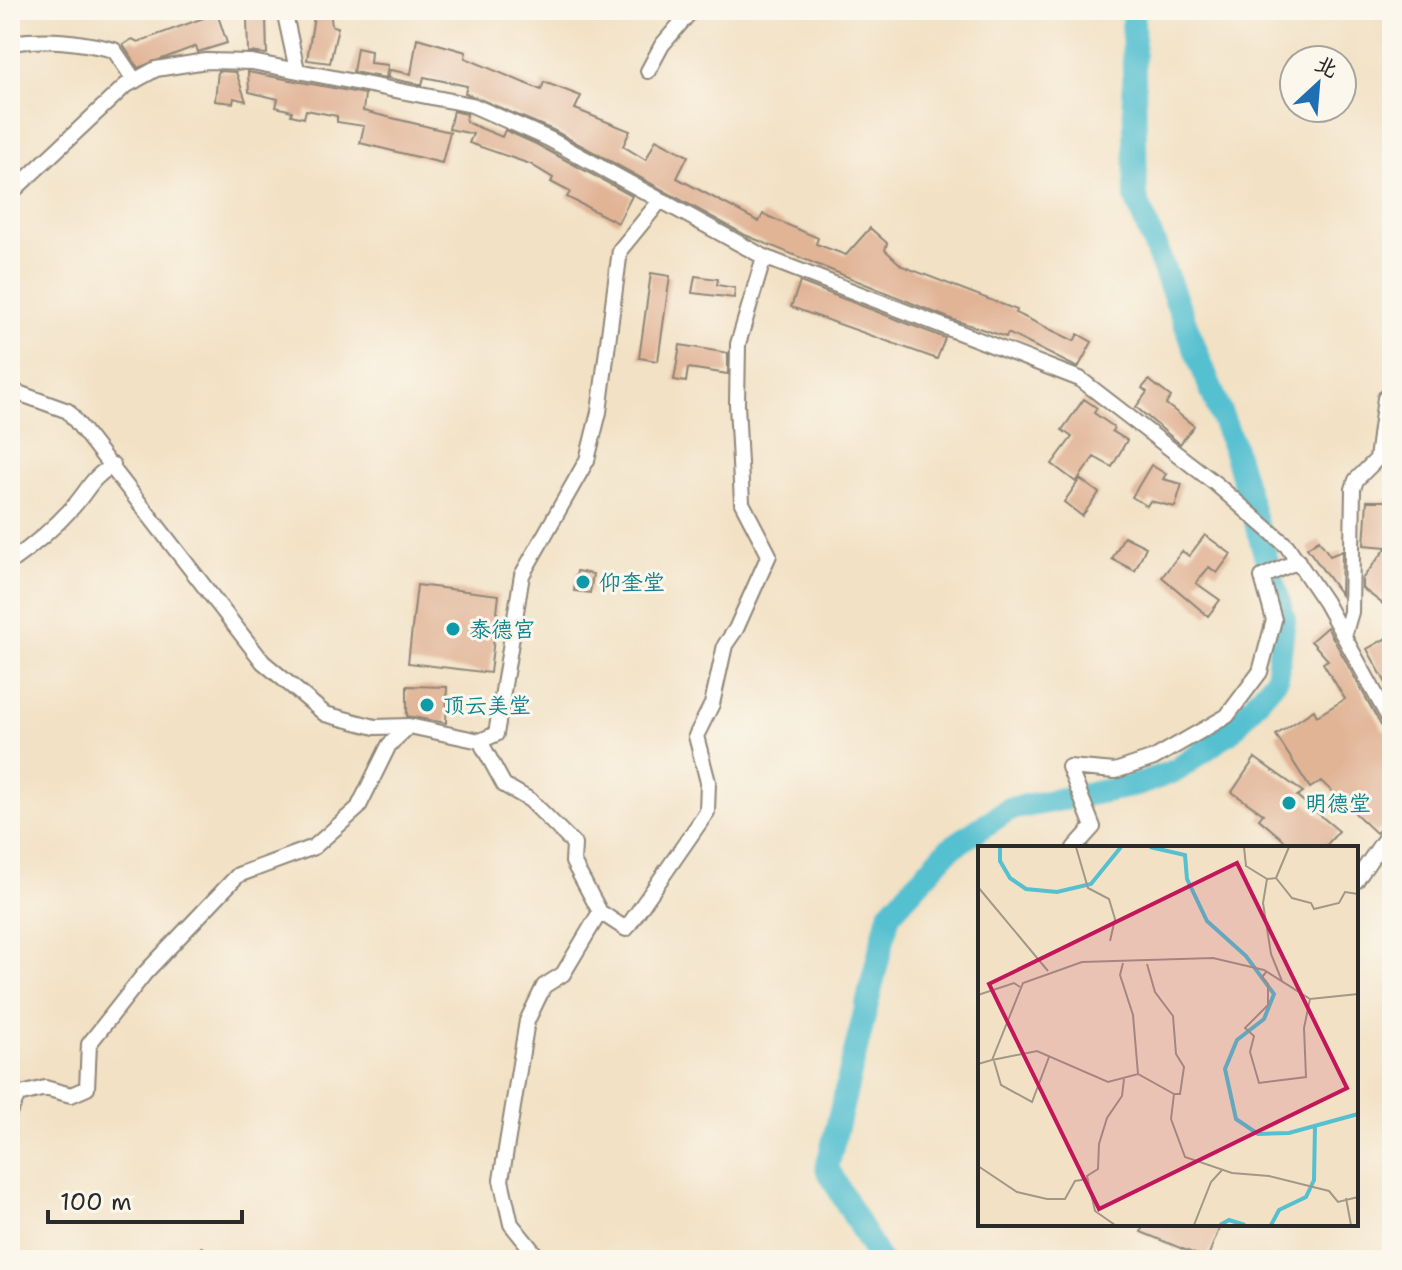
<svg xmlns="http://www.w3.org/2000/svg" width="1402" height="1270" viewBox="0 0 1402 1270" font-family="'Shantell Sans','LXGW WenKai TC',sans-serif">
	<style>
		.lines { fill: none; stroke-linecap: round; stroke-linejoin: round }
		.river { stroke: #55c0d0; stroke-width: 24 }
		.building { fill: #e1b496 }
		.minor-casing { stroke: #8e8678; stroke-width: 18 }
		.path { stroke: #8e8678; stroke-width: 2; stroke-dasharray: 6 6; stroke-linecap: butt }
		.minor { stroke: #fff; stroke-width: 14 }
		.culture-dot { fill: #0f9aa8; stroke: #fbf7ec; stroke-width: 3 }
		.labels { text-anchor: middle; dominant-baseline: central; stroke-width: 6; stroke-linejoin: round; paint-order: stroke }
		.culture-label { font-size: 22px; fill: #0d838f; stroke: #fbf7ec; text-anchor: start }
		.inset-river { fill: none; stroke: #55c0d0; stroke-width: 4 }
		.inset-road { fill: none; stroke: #a29887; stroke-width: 2 }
		.view { fill: #c2185b; fill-opacity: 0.15; stroke: #c2185b; stroke-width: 4 }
		.inset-edge { fill: none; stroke: #2b2b2b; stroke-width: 4 }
	</style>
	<rect width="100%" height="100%" fill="#fbf7ec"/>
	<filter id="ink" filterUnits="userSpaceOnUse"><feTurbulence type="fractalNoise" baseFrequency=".0125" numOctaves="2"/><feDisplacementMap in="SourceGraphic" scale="16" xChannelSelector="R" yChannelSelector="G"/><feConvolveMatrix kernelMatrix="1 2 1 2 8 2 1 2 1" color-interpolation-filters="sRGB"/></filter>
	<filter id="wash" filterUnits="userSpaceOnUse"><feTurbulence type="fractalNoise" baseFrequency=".006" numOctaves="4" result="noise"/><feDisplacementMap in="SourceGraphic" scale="32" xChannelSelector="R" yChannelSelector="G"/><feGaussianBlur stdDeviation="1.8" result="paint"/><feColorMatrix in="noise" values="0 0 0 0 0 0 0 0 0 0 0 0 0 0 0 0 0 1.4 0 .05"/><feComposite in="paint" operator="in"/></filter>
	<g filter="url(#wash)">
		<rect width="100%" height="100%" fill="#f2e1c5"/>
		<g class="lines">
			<path class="river" d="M879,1260l-52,-92 62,-254 59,-64 61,-41 128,-24 40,-15 55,-40 45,-52 7,-59 -51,-174 -97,-247 -3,-188"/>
		</g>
		<g id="blocks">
			<path class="building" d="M315,10h15l2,16 6,1 -8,36 -23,-3z
				M217,13l10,30 -29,9 -2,-6 -58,22 -15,-23 9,-6 6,3z
				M247,18h19l1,36 -19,-2z
				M417,38l49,14 -1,6 76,32 3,-8 37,14 -6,13 55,22 -7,15 23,14 10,-21 32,17 -11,22 82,44 4,-8 55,24 -2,6 30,11 24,-27 17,15 -2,7 17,16 115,44 -1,3 58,28 4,-7 14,8 -14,26 -70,-35 -2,4 -55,-18 -206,-84 -192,-105 -88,-37 2,-7 -43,-9 -2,8 -34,-7 2,-8 21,4z
				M357,48l14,3 -1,12 18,2 -2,13 -33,-6z
				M218,71l18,1 10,29 -12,-3 -1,5 -18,-2z
				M248,72l117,22 -2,17 87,21 -8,31 -82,-20 4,-17 -27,-4v-6l-31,-6 -2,8 -13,-3 1,-4 -16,-4 2,-8 -29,-7z
				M453,111l14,3 -1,8 36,15 3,-7 31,14 96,52 -14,27 -51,-26 3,-5 -19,-10 2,-4 -23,-14 -61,-21 4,-9 -24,-5z
				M651,273l19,3 -12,85 -19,-3z
				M695,276l23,3 -1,6 18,3 -1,10 -42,-5z
				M800,282l145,56 -8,21 -146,-52z
				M680,345l48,8v21l-40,-6 -2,14 -12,-2z
				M1149,380l22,17 -5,7 28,22 -14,18 -44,-37 11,-15 -5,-4z
				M1084,399l13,9 -3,5 20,14 -2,4 15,9 -15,27 -18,-10 -18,25 -24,-18 20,-27 -10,-7z
				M1151,465l15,9 -3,5 19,5 -7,23 -25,-6 -3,5 -15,-9z
				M1080,479l19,14 -17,23 -18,-14z
				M1367,501h24l1,110 -30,-23v-9l25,-32 -23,-2z
				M1205,535l26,19 -14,19 -8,-6 -13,16 24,17 -12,16 -46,-39 20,-26 7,5z
				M1124,536l22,11 -11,24 -23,-12z
				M1319,540l11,16 12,-5 -1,44 -34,-47z
				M577,571l16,3 -3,19 -16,-2z
				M417,585l82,10 -9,78 -82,-10z
				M1327,627l56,102 6,4 -4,3 7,9v73l-16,15 -55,-52 -11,7 -34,-53 38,-25 3,6 28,-17 -22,-36 5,-3 -17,-19z
				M1392,635v59l-25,-45z
				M407,686l40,1 -1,36 -39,-7z
				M1255,758l48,34 -6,4 42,35 -15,17h-31l-34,-29 4,-5 -31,-22z
				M1144,1224h77l-14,35 -66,-27z"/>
		</g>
	</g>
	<g filter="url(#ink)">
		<use href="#blocks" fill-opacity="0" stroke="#8e8678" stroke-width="2"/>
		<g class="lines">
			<g class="minor-casing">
				<path id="minor" d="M284,10l13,60
					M10,43c37,-5 68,-2 104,7l21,31
					M648,71l14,-26 30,-35
					M10,194l115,-108 31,-17 50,-8 46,1 220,43 77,34 215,118 316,122 136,105 71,62 38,56 67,122
					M10,390l58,21 195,251 62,52 50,13 34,-1 71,15 16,-7 26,-159 65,-115 12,-48 21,-162 40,-49
					M10,562c23,-16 44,-34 63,-55 17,-19 16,-27 40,-42
					M1344,636l7,-24 2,-123 3,-9 21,-21 8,-61 7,-4
					M480,741l24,44 26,15 44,44 -1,18 27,50 -37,62 -19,12 -17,35 -26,159 10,44 29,36
					M1074,848l19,-21 -24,-60 46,4 39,-13 73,-42 33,-44 14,-52 -12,-43 36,-16
					M1356,881l36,-53
					M600,912l26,17 81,-117 1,-30 -12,-46 16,-32 13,-59 11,-16 33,-74 -27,-52 -5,-99 1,-60 26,-87
					M10,1111l8,-16 27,-7 26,7 16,-7 2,-44 56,-71 93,-98 76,-28 44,-39 31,-63 20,-19"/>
			</g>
			<path class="path" d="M196,1260l5,-13 38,13"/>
			<use href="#minor" class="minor"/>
		</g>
	</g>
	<g class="culture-dot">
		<circle cx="583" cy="582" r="8"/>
		<circle cx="453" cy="629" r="8"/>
		<circle cx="427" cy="705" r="8"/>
		<circle cx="1289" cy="803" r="8"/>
	</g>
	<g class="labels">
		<g class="culture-label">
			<text x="599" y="582">仰奎堂</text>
			<text x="469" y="629">泰德宫</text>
			<text x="443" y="705">顶云美堂</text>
			<text x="1305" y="803">明德堂</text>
		</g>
	</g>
	<g transform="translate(978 846)">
		<rect width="380" height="380" fill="#f2e1c5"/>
		<path class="inset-river" d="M22,1v14l10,17 16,11 31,3 34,-8 30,-37M172,1l35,8 2,24 20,42 39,35 28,38 -10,25 -27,21 -12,29 11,50 22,15 31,-1 69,-19M242,379l9,-5 16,5M293,379l8,-15 27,-13 8,-17 1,-54"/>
		<path class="inset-road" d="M98,1l12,41 21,11 6,20 -5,22M266,1l2,19 21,13 -4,24 8,51 11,27M298,32l13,-31M289,33l9,-1 16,20 19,5 3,6 25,-6 6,-11 13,2M0,41l70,84M145,117l-3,12 13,40 5,59M169,118l8,28 18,24 3,38 8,13 -4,27h-6M289,125l-5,6 6,7v21l-23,23 9,8 -4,16 9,31 47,-6 -2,-49 6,-29M0,149l36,-12 6,4M14,214l45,-9 71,31 30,-8 36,20 -3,25 14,38 47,16 37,3 60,15 9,11 20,-5M16,215l7,24 31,17 17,-45M0,218l14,-4 31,-77 59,-21 131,-4 51,12 46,29 48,-5M0,320l39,26 30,7h18l10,-18 12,-2M368,352l5,27M137,379l-20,-14 -8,-35 11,-7 1,-25 8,-26 15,-22 2,-17M216,379l17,-43 11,-12"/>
		<path class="view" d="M259,17l110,225 -248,121 -110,-225z"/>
		<rect width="380" height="380" class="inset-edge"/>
	</g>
	<rect width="1402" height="1270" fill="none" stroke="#fbf7ec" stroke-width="40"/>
	<g transform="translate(1318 84) rotate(26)"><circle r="38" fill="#fbf7ec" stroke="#a8a59f" stroke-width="2"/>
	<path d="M0-6L14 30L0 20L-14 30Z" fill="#1f6fb2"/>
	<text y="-12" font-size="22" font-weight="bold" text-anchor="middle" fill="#2b2b2b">北</text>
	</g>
	<path d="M48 1210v12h194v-12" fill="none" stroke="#2b2b2b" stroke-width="4"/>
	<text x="60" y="1210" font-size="24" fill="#2b2b2b" stroke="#fbf7ec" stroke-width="6" paint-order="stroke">100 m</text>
</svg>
